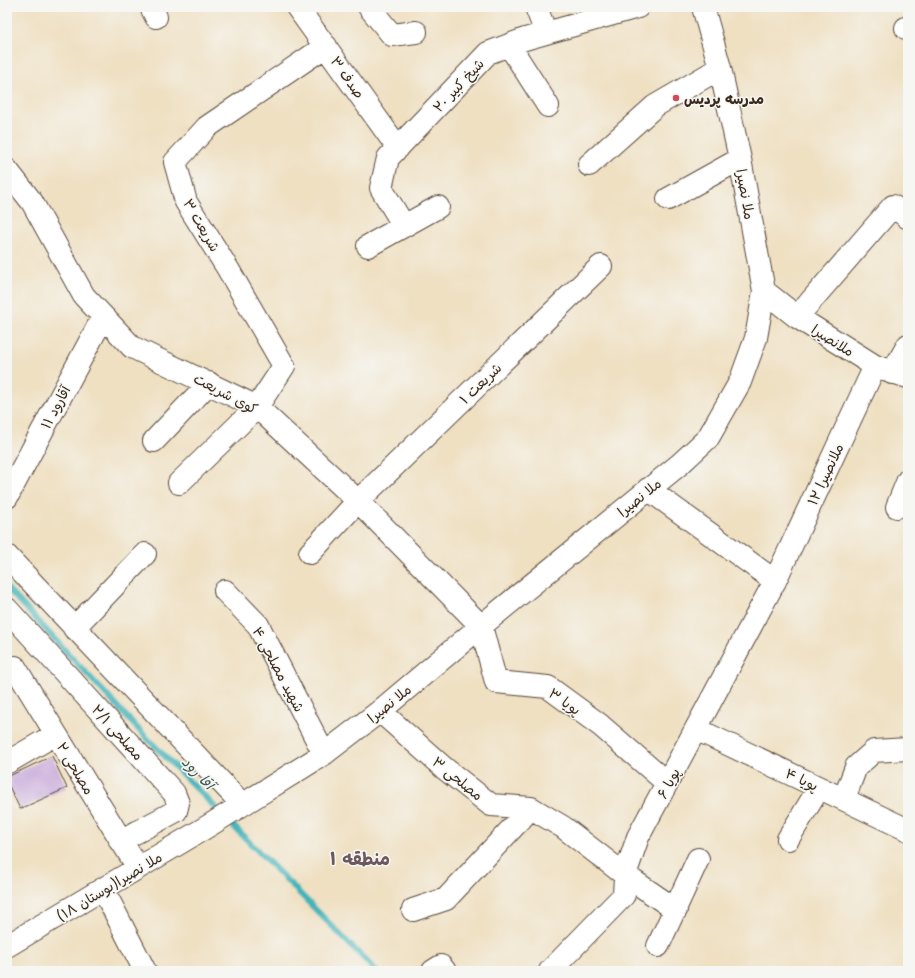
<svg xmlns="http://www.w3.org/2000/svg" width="915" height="978" viewBox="0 0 915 978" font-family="'Playpen Sans','Playpen Sans Arabic',sans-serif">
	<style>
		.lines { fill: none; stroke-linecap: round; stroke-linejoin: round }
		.stream { stroke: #42b3ba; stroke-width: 6 }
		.building { fill: #cbaedc }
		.minor-casing { stroke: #564537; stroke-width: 24 }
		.minor { stroke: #fff; stroke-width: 22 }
		.poi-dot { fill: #d1495b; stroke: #f6f6f2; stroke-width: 1.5 }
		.labels { text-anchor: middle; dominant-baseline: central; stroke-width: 3; stroke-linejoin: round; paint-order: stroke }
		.street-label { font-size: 14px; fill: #3b2a1e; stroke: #f6f6f2 }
		.poi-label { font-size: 14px; font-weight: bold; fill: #3b2a1e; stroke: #f6f6f2; text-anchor: start }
		.water-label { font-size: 15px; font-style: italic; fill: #3d5a55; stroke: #f6f6f2 }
		.district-label { font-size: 18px; font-weight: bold; fill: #6d5860; stroke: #f6f6f2 }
	</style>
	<rect width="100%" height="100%" fill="#f6f6f2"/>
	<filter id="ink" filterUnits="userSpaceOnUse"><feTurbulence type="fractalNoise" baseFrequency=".025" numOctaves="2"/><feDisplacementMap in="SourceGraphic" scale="8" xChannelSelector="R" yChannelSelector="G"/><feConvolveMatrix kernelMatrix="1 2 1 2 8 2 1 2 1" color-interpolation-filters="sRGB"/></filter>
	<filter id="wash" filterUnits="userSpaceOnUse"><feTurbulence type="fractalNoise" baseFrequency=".012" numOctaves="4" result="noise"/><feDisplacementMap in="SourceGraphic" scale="16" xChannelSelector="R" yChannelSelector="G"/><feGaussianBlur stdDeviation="0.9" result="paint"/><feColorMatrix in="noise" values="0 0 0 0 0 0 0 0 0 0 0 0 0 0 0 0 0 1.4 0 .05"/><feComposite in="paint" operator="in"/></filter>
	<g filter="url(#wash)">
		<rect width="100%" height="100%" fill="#efe0c2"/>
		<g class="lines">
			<path class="stream" d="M7,588l133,143 236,240"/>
		</g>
		<g id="blocks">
			<path class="building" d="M52,756l15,32 -47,21 -13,-27v-5z"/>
		</g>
	</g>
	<g filter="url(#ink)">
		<use href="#blocks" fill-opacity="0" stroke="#564537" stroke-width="1"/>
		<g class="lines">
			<g class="minor-casing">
				<path id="minor" d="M151,7l5,10
					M297,7l101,141
					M369,7l23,28 24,-3
					M536,7l10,26
					M906,28l2,-1
					M509,45l39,61
					M589,165l66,-59 65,-38
					M7,170l25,32 52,94 48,51 125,60 101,94 123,125 15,56 52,5 52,38 67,58
					M668,199l72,-40
					M404,226l-23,-38 7,-30 100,-105 37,-14 113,-32
					M368,246l70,-39
					M764,291l33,26 78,49 33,11
					M797,317l96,-111 15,12
					M892,373l16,-28
					M154,441l55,-58
					M179,483l78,-76 27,-41 -56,-97 -42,-67 -11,-40 32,-35 119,-81
					M648,489l127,92
					M7,497l96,-180
					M897,507l11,-27
					M310,553l48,-52 243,-235
					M7,556l235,248
					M225,591l33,34 66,129
					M7,609l167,184 4,10 -2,8 -56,30
					M74,628l71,-74
					M15,667l123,201
					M380,711l64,57 47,37 40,3 32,19 62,48 51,35
					M696,729l212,101
					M8,762l48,-28
					M844,799l12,-32 18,-16 34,-2
					M788,839l31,-51
					M103,889l42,82
					M413,910l33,-11 85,-91
					M7,946l203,-121 114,-71 56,-43 101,-85 199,-162 28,-26 32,-56 16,-44 8,-47 -24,-132 -20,-91 -17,-61
					M658,946l40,-87
					M433,971l8,-5 4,5
					M550,971l74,-76 1,-20 13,-38 137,-256 100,-215"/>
			</g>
			<use href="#minor" class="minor"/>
		</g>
	</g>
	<circle class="poi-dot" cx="676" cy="98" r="4"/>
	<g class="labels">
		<g class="street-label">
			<text transform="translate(348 77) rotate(55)">صدف ۳</text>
			<text transform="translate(458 85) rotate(-47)">شیخ کبیر ۲۰</text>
			<text transform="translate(746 194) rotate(80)">ملا نصیرا</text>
			<text transform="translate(202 225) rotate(60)">شریعت ۳</text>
			<text transform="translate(833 340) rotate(32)">ملانصیرا</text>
			<text transform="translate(480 383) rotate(-44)">شریعت ۱</text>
			<text transform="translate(226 393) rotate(28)">کوی شریعت</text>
			<text transform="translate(55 407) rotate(-62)">آقارود ۱۱</text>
			<text transform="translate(825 474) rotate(-65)">ملانصیرا ۱۲</text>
			<text transform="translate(639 497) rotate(-39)">ملا نصیرا</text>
			<text transform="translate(279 669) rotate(62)">شهید مصلحی ۴</text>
			<text transform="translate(565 701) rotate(35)">پویا ۳</text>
			<text transform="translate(389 703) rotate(-39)">ملا نصیرا</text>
			<text transform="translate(118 732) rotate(48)">مصلحی ۲/۱</text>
			<text transform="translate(76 768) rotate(59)">مصلحی ۲</text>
			<text transform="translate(458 778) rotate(39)">مصلحی ۳</text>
			<text transform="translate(802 779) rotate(25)">پویا ۴</text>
			<text transform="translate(668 783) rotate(-62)">پویا ۶</text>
			<text transform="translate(109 886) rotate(-31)">ملا نصیرا(بوستان ۱۸)</text>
		</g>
		<g class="poi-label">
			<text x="684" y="98">مدرسه پردیس</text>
		</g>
		<g class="water-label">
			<text transform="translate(199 772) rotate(46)">آقا رود</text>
		</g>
		<g class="district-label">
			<text x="360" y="857">منطقه ۱</text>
		</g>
	</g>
	<rect width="915" height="978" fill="none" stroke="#f6f6f2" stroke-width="24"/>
</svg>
